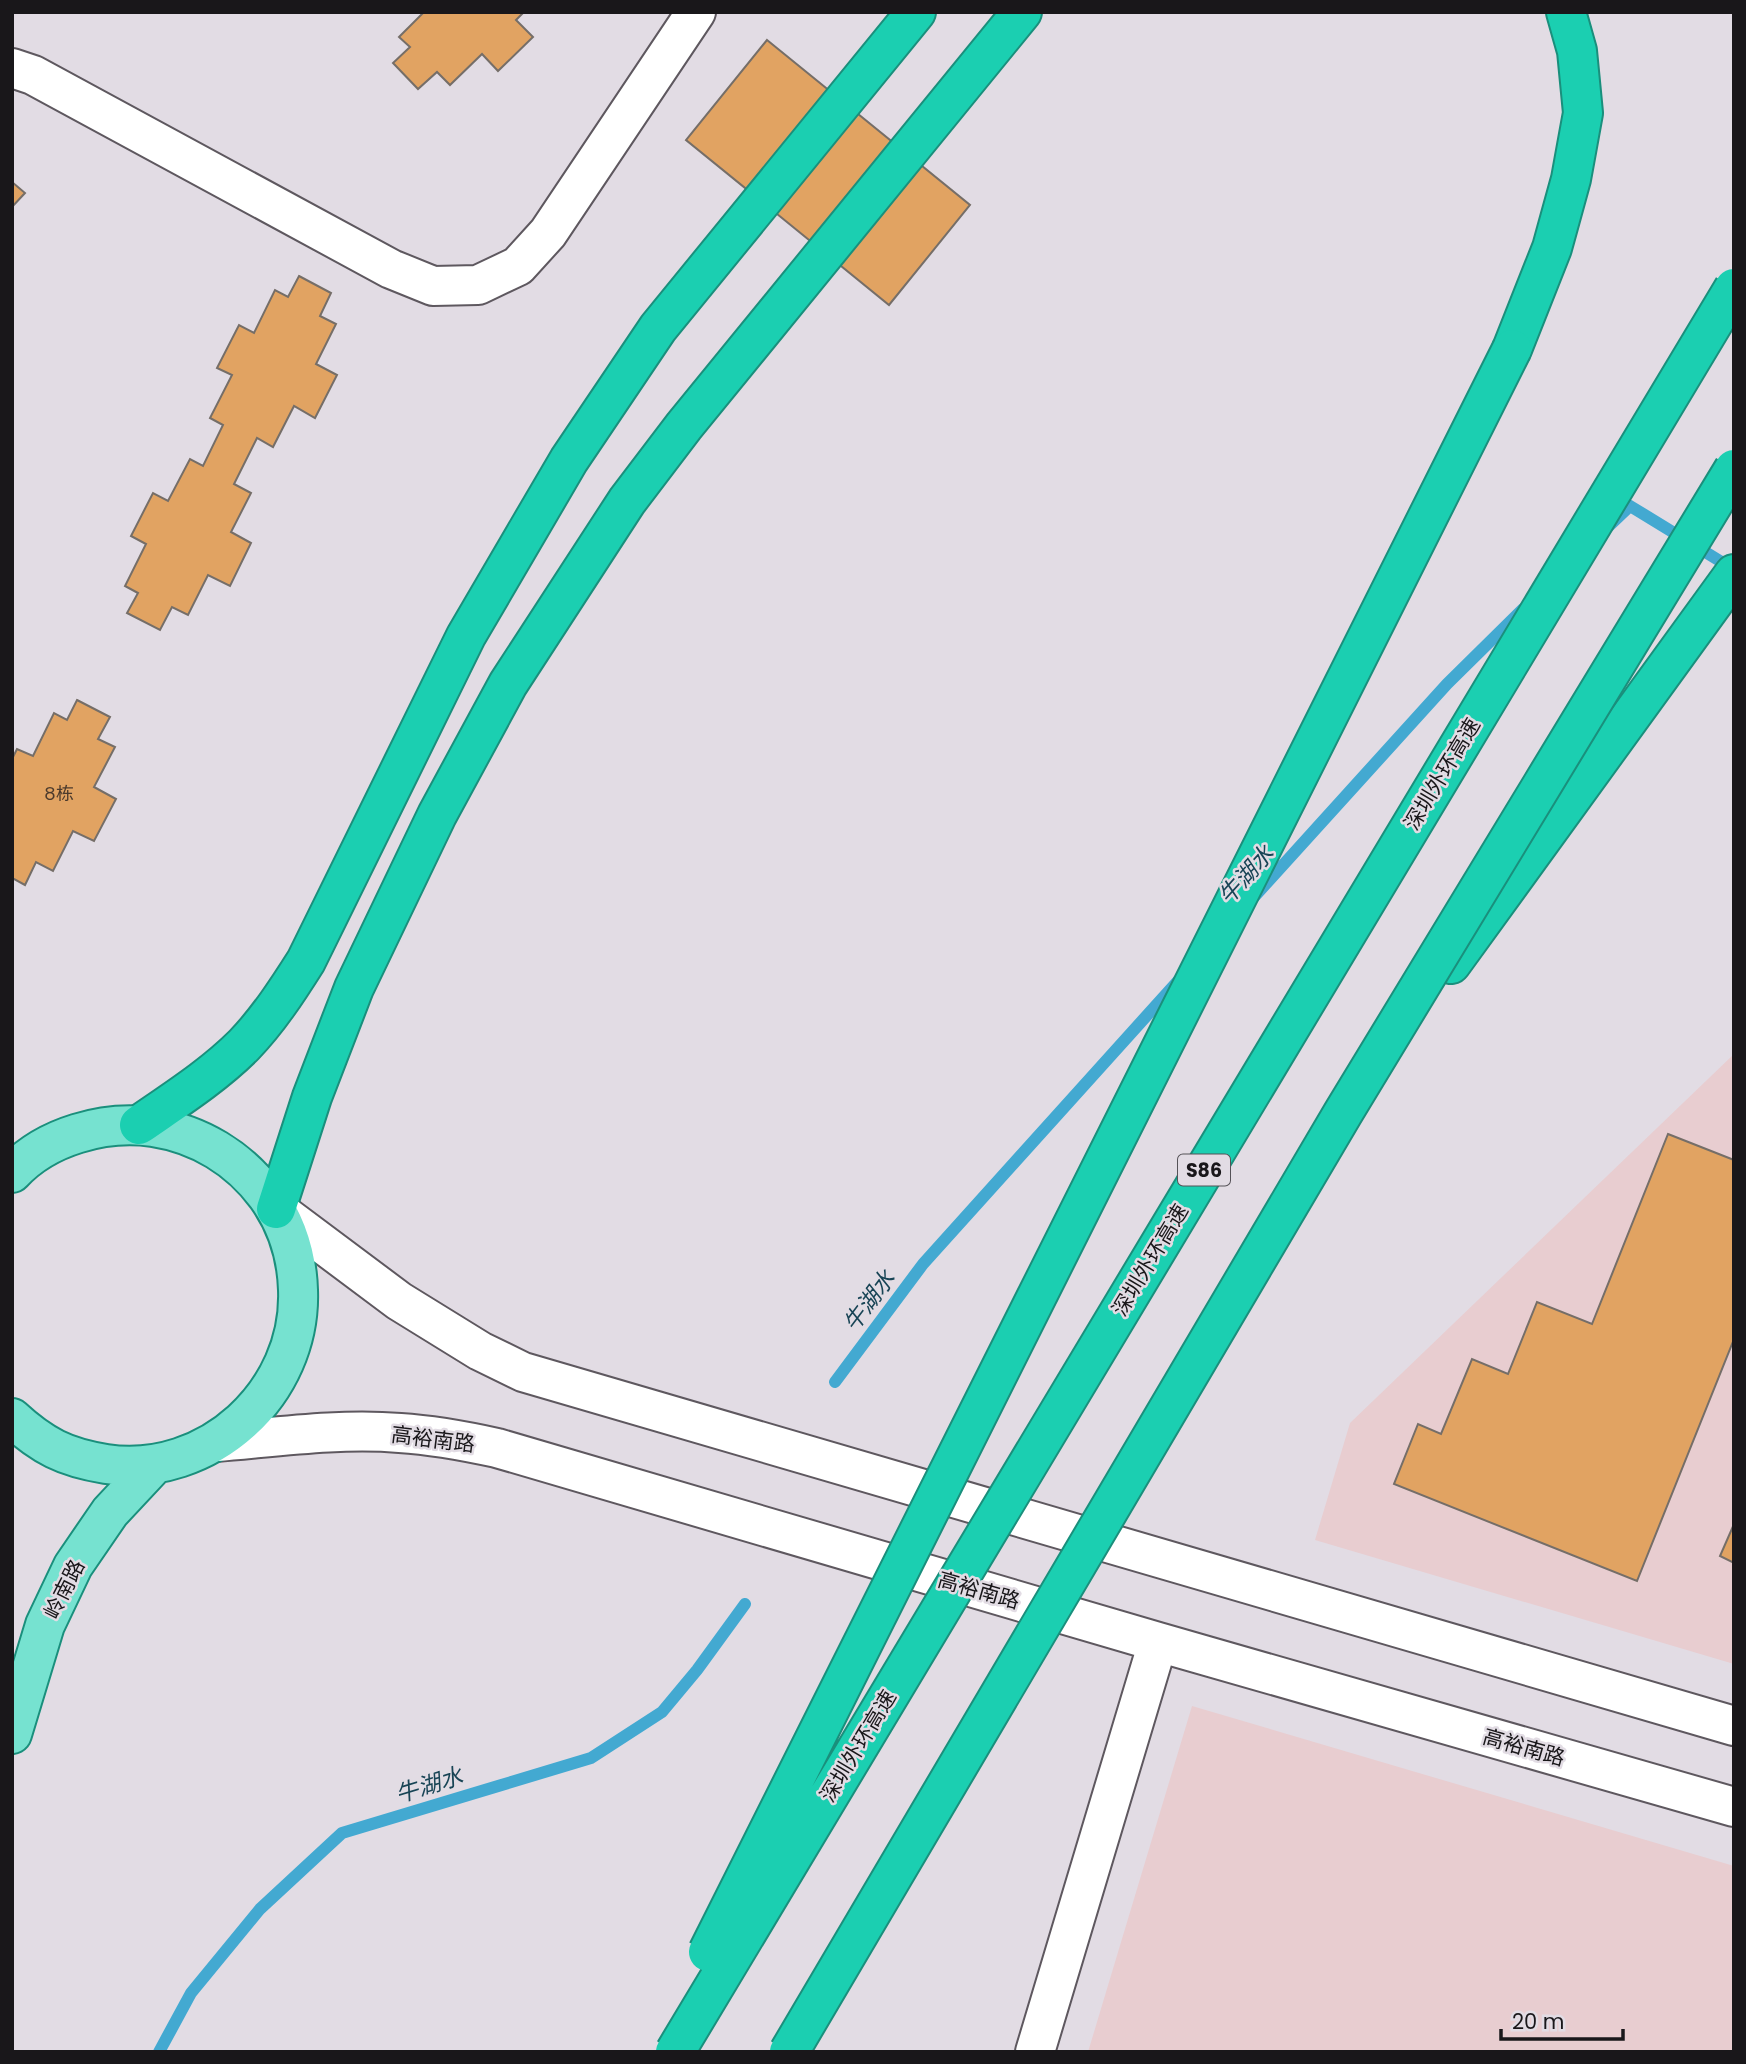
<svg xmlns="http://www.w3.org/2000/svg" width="1746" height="2064" viewBox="0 0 1746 2064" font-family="Poppins,'Noto Sans SC',sans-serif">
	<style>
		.industrial { fill: #e8cdd0 }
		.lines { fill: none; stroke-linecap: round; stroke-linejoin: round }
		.stream { stroke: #43a9d1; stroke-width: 12 }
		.building { fill: #e1a362; stroke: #756e68; stroke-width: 2 }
		.minor-casing { stroke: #5e585f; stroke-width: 42 }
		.major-casing { stroke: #1a8f7c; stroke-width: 42 }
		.highway-casing { stroke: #1a8f7c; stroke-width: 42 }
		.minor { stroke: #fff; stroke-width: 38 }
		.major { stroke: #76e2d0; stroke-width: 38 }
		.highway { stroke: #1bcfb1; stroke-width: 38 }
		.highway-bridge-casing { stroke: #1a8f7c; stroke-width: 42; stroke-linecap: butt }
		.highway-bridge { stroke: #1bcfb1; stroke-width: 38 }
		.labels { text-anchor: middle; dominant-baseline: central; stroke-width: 5; stroke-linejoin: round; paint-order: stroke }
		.number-label { font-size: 18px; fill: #4b3a2c }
		.shield { fill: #e2dce4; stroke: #555257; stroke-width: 2 }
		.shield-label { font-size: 19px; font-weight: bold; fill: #19171a }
		.street-label { font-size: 21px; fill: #19171a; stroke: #e2dce4 }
		.water-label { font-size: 23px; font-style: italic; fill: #184455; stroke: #e2dce4 }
	</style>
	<rect width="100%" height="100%" fill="#e2dce4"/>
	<path class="industrial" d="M1734,1054v610l-419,-124 35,-117z
		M1192,1706l542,160v186h-646z"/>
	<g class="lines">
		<path class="stream" d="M1609,526l21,-20 103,63
			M1254,897l193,-213 76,-75
			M835,1382l88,-118 255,-283
			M159,2052l32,-59 69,-84 82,-76 249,-75 71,-46 35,-42 48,-66"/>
	</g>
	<path class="building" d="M424,12h100l-8,8 17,17 -35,34 -16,-17 -32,31 -13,-13 -19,17 -25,-26 17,-16 -11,-10z
		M767,40l203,165 -81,100 -203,-165z
		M12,182l13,11 -13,14z
		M299,276l32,17 -11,23 16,8 -20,40 21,11 -22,43 -21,-12 -21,41 -16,-9 -23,46 17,9 -20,39 20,11 -21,43 -22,-11 -20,40 -16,-8 -12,23 -33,-17 11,-20 -13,-7 21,-42 -15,-8 22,-43 15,8 22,-42 13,7 20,-41 -13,-7 22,-43 -15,-7 22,-43 15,8 21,-43 13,7z
		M77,700l33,17 -12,22 17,8 -21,40 22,12 -22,42 -21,-10 -20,40 -17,-9 -11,23 -13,-7v-119l5,-10 16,7 21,-43 13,7z
		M1668,1134l66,26v179l-97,242 -243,-97 24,-60 23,10 31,-75 36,15 29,-72 55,22z
		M1734,1524v39l-14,-7z"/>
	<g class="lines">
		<g class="minor-casing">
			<path id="minor" d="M12,68l21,7 358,194 42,17 45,-1 40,-19 30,-33 148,-221
				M276,1209l123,92 81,50 43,21 1211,354
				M216,1442c61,-5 123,-14 184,-9 33,2 65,8 97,15l661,194 576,165
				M1035,2052l123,-410"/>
		</g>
		<g class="major-casing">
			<path id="major" d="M12,1173c34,-37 93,-53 141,-46 46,7 86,31 114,69 20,28 30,60 31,94 4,103 -90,189 -192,174 -18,-3 -35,-7 -51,-15 -16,-8 -30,-19 -43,-31
				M12,1734l33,-109 28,-59 37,-54 44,-47"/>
		</g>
		<g class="highway-casing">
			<path id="highway" d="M1512,349l40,-101 19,-69 12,-66 -6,-62 -11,-39
				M1451,964l283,-390
				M139,1125c36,-25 74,-49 105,-80 24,-25 43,-54 62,-84l160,-325 103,-176 89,-132 258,-316
				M276,1209l36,-112 42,-109 83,-173 71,-131 119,-183 57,-75 338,-414"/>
		</g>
		<use href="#minor" class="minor"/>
		<use href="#major" class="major"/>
		<use href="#highway" class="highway"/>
		<g class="highway-bridge-casing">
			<path id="highway-bridge" d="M708,1952l804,-1603
				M675,2052l1059,-1764
				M789,2052l554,-939 391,-644"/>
		</g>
		<use href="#highway-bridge" class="highway-bridge"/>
	</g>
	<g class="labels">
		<g class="number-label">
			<text x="59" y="793">8栋</text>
		</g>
		<rect class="shield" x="1178" y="1154.5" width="52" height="31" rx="5"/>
		<g class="shield-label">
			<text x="1204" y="1170">S86</text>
		</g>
		<g class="street-label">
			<text transform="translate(1442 774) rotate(-59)">深圳外环高速</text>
			<text transform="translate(1150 1260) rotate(-59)">深圳外环高速</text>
			<text transform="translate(433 1439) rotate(7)">高裕南路</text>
			<text transform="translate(64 1589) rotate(-63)">岭南路</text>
			<text transform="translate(979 1590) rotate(16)">高裕南路</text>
			<text transform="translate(858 1746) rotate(-59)">深圳外环高速</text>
			<text transform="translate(1524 1747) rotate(16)">高裕南路</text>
		</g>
		<g class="water-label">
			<text transform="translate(1246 875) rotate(-48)">牛湖水</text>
			<text transform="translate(869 1301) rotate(-53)">牛湖水</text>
			<text transform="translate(429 1785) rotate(-17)">牛湖水</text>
		</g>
	</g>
	<rect width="1746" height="2064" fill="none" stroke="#19171a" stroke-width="28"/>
	<path d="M1501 2029v10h122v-10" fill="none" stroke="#19171a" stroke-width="3.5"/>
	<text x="1512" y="2029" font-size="21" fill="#19171a" stroke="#e2dce4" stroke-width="5" paint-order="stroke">20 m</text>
</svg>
